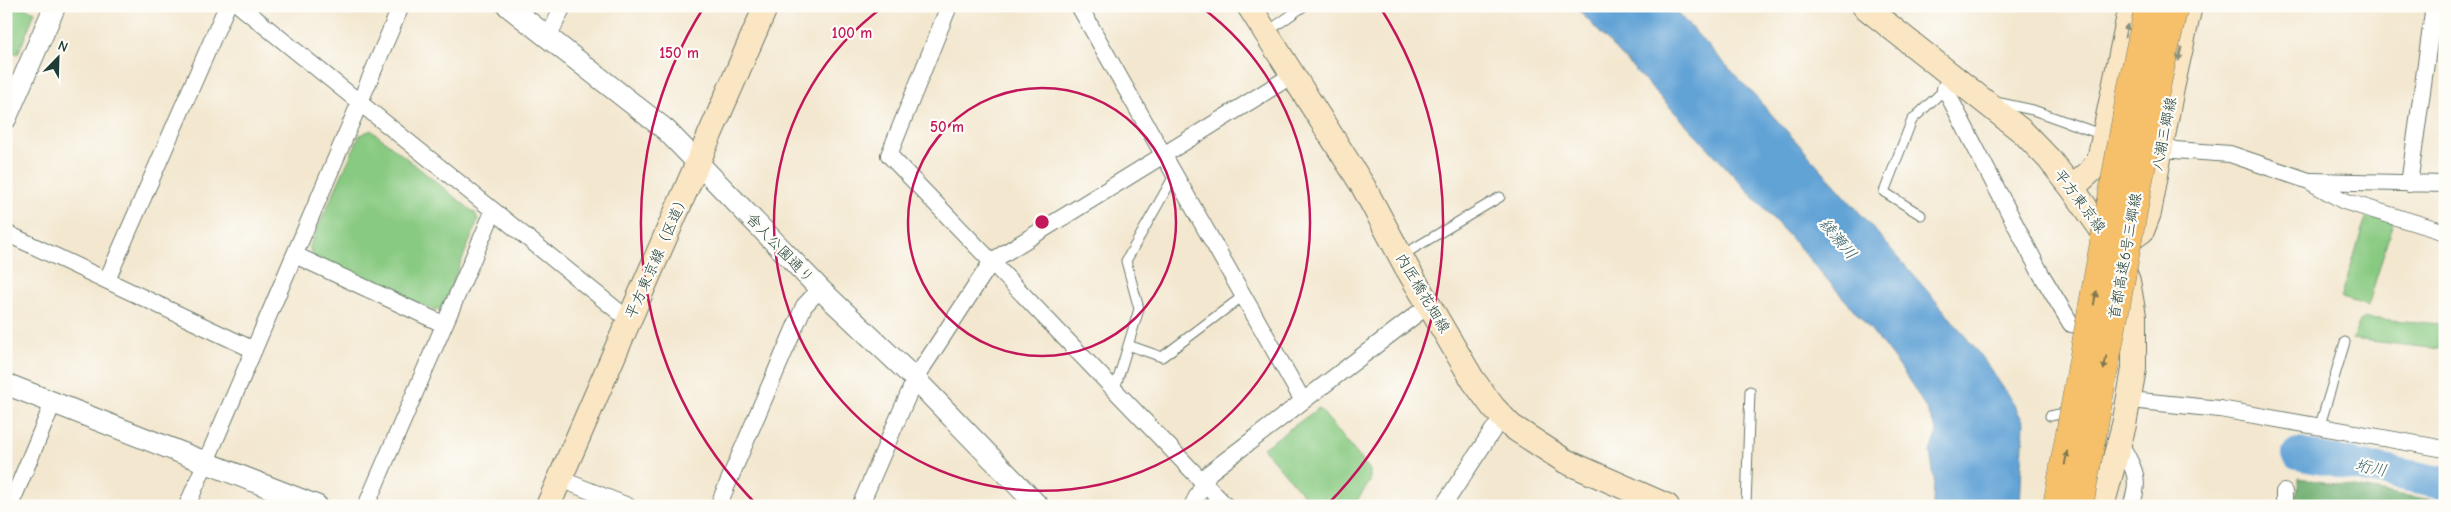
<svg xmlns="http://www.w3.org/2000/svg" width="2451" height="512" viewBox="0 0 2451 512" font-family="'Comic Neue','Klee One',sans-serif">
	<style>
		.green { fill: #89ca82; stroke: #54845b }
		.forest { fill: #6eae70; stroke: #467652 }
		.water { fill: #62a3d6; stroke: #407085 }
		.lines { fill: none; stroke-linecap: round; stroke-linejoin: round }
		.river { stroke: #62a3d6; stroke-width: 32 }
		.service-casing { stroke: #69786a; stroke-width: 11 }
		.minor-casing { stroke: #69786a; stroke-width: 18 }
		.tertiary-casing { stroke: #69786a; stroke-width: 23 }
		.secondary-casing { stroke: #69786a; stroke-width: 26 }
		.service { stroke: #fff; stroke-width: 9 }
		.minor { stroke: #fff; stroke-width: 16 }
		.tertiary { stroke: #fff; stroke-width: 21 }
		.secondary { stroke: #fbe6c4; stroke-width: 24 }
		.motorway-bridge-casing { stroke: #69786a; stroke-width: 29; stroke-linecap: butt }
		.motorway-bridge { stroke: #f6c06b; stroke-width: 28 }
		.oneway { fill: #8d927c }
		.oneway2 { fill: #80784d }
		.ring { fill: none; stroke: #c2185b; stroke-width: 2.5 }
		.labels { text-anchor: middle; dominant-baseline: central; stroke-width: 4.5; stroke-linejoin: round; paint-order: stroke }
		.street-label { font-size: 15px; fill: #1f3d34; stroke: #fdfcf7 }
		.water-label { font-size: 16px; font-style: italic; fill: #36616d; stroke: #fdfcf7 }
		.centre { fill: #c2185b; stroke: #fdfcf7; stroke-width: 2.5 }
		.ring-label { font-size: 15px; text-anchor: middle; font-weight: bold; fill: #c2185b; stroke: #fdfcf7; stroke-width: 4.5; stroke-linejoin: round; paint-order: stroke }
	</style>
	<rect width="100%" height="100%" fill="#fdfcf7"/>
	<filter id="ink" filterUnits="userSpaceOnUse"><feTurbulence type="fractalNoise" baseFrequency=".02" numOctaves="2"/><feDisplacementMap in="SourceGraphic" scale="10" xChannelSelector="R" yChannelSelector="G"/><feConvolveMatrix kernelMatrix="1 2 1 2 8 2 1 2 1" color-interpolation-filters="sRGB"/></filter>
	<filter id="wash" filterUnits="userSpaceOnUse"><feTurbulence type="fractalNoise" baseFrequency=".0096" numOctaves="4" result="noise"/><feDisplacementMap in="SourceGraphic" scale="20" xChannelSelector="R" yChannelSelector="G"/><feGaussianBlur stdDeviation="1.12" result="paint"/><feColorMatrix in="noise" values="0 0 0 0 0 0 0 0 0 0 0 0 0 0 0 0 0 1.4 0 .05"/><feComposite in="paint" operator="in"/></filter>
	<g filter="url(#wash)">
		<rect width="100%" height="100%" fill="#f3e7cf"/>
		<path class="green" d="M6,6h15l14,6 -17,42 -12,-5z
			M371,130l105,84 2,7 -36,87 -9,2 -120,-54 -4,-9 51,-112z
			M2367,214l26,8 -25,84 -27,-8z
			M2365,318l77,6 -2,25 -88,-10 8,-17z
			M1319,408l51,62v12l-17,24h-40l-50,-58z"/>
		<path class="forest" d="M2299,478l146,24v4h-114l-35,-6z"/>
		<path class="water" d="M1575,6h96c79,84 157,169 232,257 43,50 90,101 121,160l-4,83h-87l1,-28 -4,-26 7,-20c-26,-62 -75,-112 -118,-162 -79,-90 -162,-176 -244,-264z"/>
		<g class="lines">
			<path class="river" d="M2298,454l147,29"/>
		</g>
	</g>
	<g filter="url(#ink)">
		<g class="lines">
			<g class="service-casing">
				<path id="service" d="M1267,32l37,-26
					M1996,102l37,8 70,25
					M1921,215l-37,-23 28,-72 33,-31
					M1401,256l99,-59
					M1128,345l34,12 81,-61
					M1115,389l24,-80 -13,-48 48,-85
					M2050,416l19,-4
					M2320,425l25,-83
					M1746,506l4,-115"/>
			</g>
			<g class="minor-casing">
				<path id="minor" d="M240,6l389,314
					M949,6l-60,149 337,351
					M1079,6l224,395
					M548,38l15,-32
					M1952,74l-7,15 96,185 30,50 25,5
					M2161,149l69,5 79,27 35,20 101,31
					M2311,181l134,3
					M2409,184l25,-178
					M6,233l248,117
					M295,255l148,69
					M107,280l120,-274
					M2130,400l90,9 225,40
					M2119,442c14,24 23,36 12,64
					M560,479l68,27
					M10,506l43,-103
					M187,506l214,-500
					M366,506l127,-294
					M718,506l86,-200 16,-17
					M860,506l55,-127 77,-118 299,-185
					M1192,506l17,-33 221,-169
					M1443,506l50,-76 10,-10
					M2284,506v-14"/>
			</g>
			<g class="tertiary-casing">
				<path id="tertiary" d="M508,6l158,124 154,159 95,90 123,127
					M6,118l49,-112
					M6,384l311,122"/>
			</g>
			<g class="secondary-casing">
				<path id="secondary" d="M1249,6l114,180 44,82 66,112 20,27 18,19 54,35 102,45
					M1864,6l159,126 26,27 23,29 44,62 12,31 6,35v53l-10,56 -22,81
					M2072,188l18,-16 9,-12 32,-154
					M2121,246l21,-15 7,-18 22,-120 19,-87
					M548,506l218,-500"/>
			</g>
			<use href="#service" class="service"/>
			<use href="#minor" class="minor"/>
			<use href="#tertiary" class="tertiary"/>
			<use href="#secondary" class="secondary"/>
			<g class="motorway-bridge-casing">
				<path id="motorway-bridge" d="M2057,506l75,-420 17,-80
					M2079,506l77,-419 18,-81"/>
			</g>
			<use href="#motorway-bridge" class="motorway-bridge"/>
		</g>
		<defs><path id="oneway-solid" d="M-6-.8H1V-3.2L6.5 0L1 3.2V.8H-6Z" transform="scale(1.25)"/></defs>
		<g class="oneway">
			<use href="#oneway-solid" transform="translate(2126 31) rotate(-78)"/>
			<use href="#oneway-solid" transform="translate(2180 54) rotate(102)"/>
		</g>
		<g class="oneway2">
			<use href="#oneway-solid" transform="translate(2095 298) rotate(-80)"/>
			<use href="#oneway-solid" transform="translate(2105 363) rotate(100)"/>
			<use href="#oneway-solid" transform="translate(2066 458) rotate(-79)"/>
		</g>
	</g>
	<g class="ring">
		<circle cx="1042" cy="222" r="134"/>
		<path d="M1201 7A268 268 0 1 1 883 7"/>
		<path d="M758 506A401 401 0 0 1 704 7M1380 7A401 401 0 0 1 1326 506"/>
	</g>
	<g class="labels">
		<g class="street-label">
			<text transform="translate(2164 134) rotate(-79)">八潮三郷線</text>
			<text transform="translate(2080 201) rotate(53)">平方東京線</text>
			<text transform="translate(780 248) rotate(46)">舎人公園通り</text>
			<text transform="translate(657 256) rotate(-66)">平方東京線（区道）</text>
			<text transform="translate(2125 256) rotate(-80)">首都高速6号三郷線</text>
			<text transform="translate(1423 293) rotate(59)">内匠橋花畑線</text>
		</g>
		<g class="water-label">
			<text transform="translate(1838 239) rotate(50)">綾瀬川</text>
			<text transform="translate(2371 468) rotate(11)">垳川</text>
		</g>
	</g>
	<circle cx="1042" cy="222" r="8" class="centre"/>
	<g class="ring-label">
		<text x="852" y="38">100 m</text>
		<text x="679" y="58">150 m</text>
		<text x="947" y="132">50 m</text>
	</g>
	<rect width="2451" height="512" fill="none" stroke="#fdfcf7" stroke-width="25"/>
	<g transform="translate(58 58) rotate(23)" stroke="#fdfcf7" stroke-width="4" paint-order="stroke">
	<path d="M0-4L9 19L0 12L-9 19Z" fill="#1f3d34"/>
	<text y="-8" font-size="14" font-weight="bold" text-anchor="middle" fill="#1f3d34">N</text>
	</g>
</svg>
